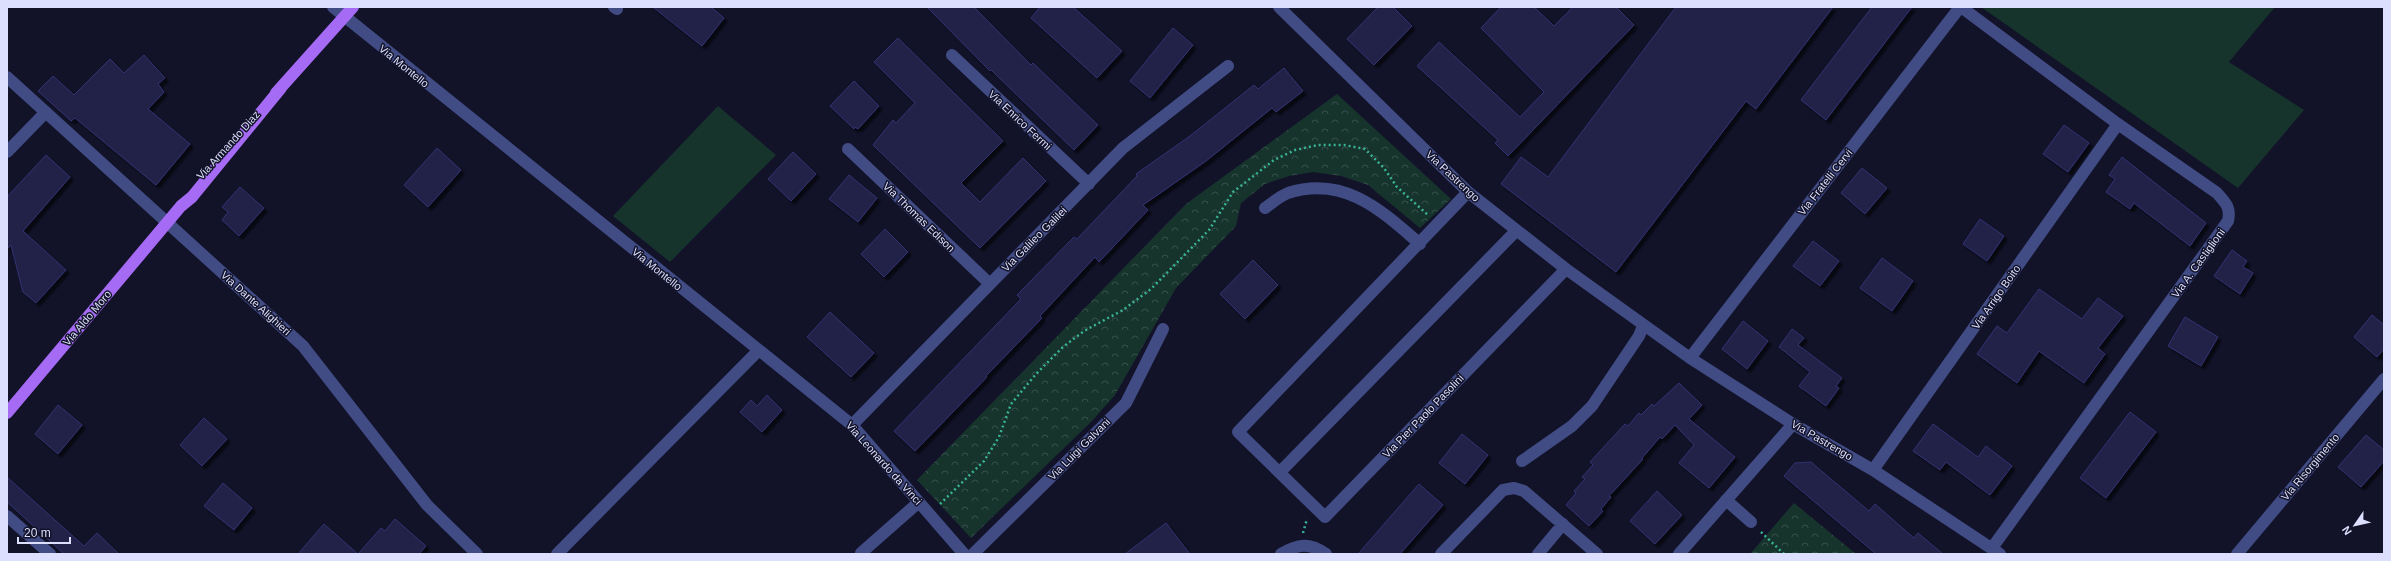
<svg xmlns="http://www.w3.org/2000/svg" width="2391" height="561" viewBox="0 0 2391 561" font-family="Arial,sans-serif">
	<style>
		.green { fill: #16332c }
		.park { fill: url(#park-crowns) }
		.building { fill: #202049; stroke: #333373; filter: url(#shadow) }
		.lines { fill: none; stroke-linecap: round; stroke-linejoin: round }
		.path { stroke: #39b494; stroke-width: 2.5; stroke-dasharray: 2 3; stroke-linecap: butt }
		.minor { stroke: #414c85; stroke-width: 12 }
		.major { stroke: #a66bf5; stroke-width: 12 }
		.labels { text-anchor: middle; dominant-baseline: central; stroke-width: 3; stroke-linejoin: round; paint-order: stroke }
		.street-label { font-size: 11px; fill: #dcdffd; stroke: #121329 }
	</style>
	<defs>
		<pattern id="park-crowns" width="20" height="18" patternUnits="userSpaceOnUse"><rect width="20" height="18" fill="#16332c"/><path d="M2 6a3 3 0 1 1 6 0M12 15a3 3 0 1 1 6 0" fill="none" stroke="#37504c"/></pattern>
		<filter id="shadow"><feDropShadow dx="3.5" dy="3.5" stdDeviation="1" flood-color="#0009"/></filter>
	</defs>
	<rect width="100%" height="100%" fill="#121329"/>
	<path class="green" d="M1981,7h294l-46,55 75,48 -66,78z
		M718,106l58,49 -106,107 -57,-46z"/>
	<path class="park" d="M1337,94l114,105 -31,29 -52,-43 -27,-9 -28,-4 -24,4 -24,8 -24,19 -5,23 -60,62 -61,107 -23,26 -121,117 -54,-58 269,-276z
		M1794,503l62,51h-106z"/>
	<path class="building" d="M653,7h58l13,11 -22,28z
		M927,7h47l57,58 2,-2 65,62 -24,25 -83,-80 -1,1z
		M1040,7h33l49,44 -25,27 -66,-60z
		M1378,7h15l19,19 -38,39 -27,-26z
		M1501,7h33l20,19 19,-19h43l18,18 -126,131 -13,-13 3,-3 -81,-74 22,-24 81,75 24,-25 -63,-64z
		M1676,7h157l-77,102 -10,-8 -130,171 -115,-88 20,-27 27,20z
		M1872,7h40l-86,113 -25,-20z
		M1173,28l20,17 -43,53 -20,-17z
		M898,38l105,103 -42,42 19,19 43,-44 23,23 -66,67 -107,-103 20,-25 3,3 19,-20 -41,-41z
		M144,55l21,23 -7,6 6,8 -16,17 42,35 -34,41 -81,-67 -4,3 -33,-30 15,-15 21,19 36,-36 14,14z
		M1284,68l19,23 -27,21 -4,-4 -66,53 -63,44 5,5 -49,52 -4,-5 -55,59 2,2 -56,58 1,1 -72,74 -21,-20 127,-132 -4,-4 57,-58 3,2 60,-63 -1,-2 54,-38 64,-51 4,4z
		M854,81l25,25 -21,23 -3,-2 -1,2 -24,-23z
		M2064,125l25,18 -21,29 -25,-18z
		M437,148l24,22 -33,37 -24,-22z
		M793,152l23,22 -25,27 -23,-22z
		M46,155l24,22 -47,54 43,39 -30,33 -13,-11 -12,-47 -4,4v-52z
		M2122,157l84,66 -16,23 -56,-43 -4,6 -24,-17 9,-13 -6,-4z
		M1862,168l25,20 -22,26 -24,-21z
		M849,175l28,23 -19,24 -29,-23z
		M240,187l24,21 -25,28 -17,-16 6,-8 -6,-5z
		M1980,219l24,17 -17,25 -24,-17z
		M885,229l23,23 -24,25 -23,-23z
		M1813,241l26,20 -19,25 -27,-20z
		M2232,250l15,11 -4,6 10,6 -13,21 -26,-18z
		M1882,258l31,23 -21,30 -32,-23z
		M1253,260l25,25 -33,34 -25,-25z
		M2039,289l43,30 16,-21 25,18 -25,32 7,6 -21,29 -45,-32 -22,32 -40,-29 20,-28 10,7z
		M830,312l44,41 -23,24 -44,-40z
		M2372,315l12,10v24l-7,8 -23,-20z
		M2185,317l33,20 -17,29 -33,-20z
		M1743,321l25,20 -21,28 -25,-20z
		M1792,329l12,9 -6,7 44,33 -6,8 3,2 -13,18 -27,-20 11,-14 -31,-25z
		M1679,383l23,22 -13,14 46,38 -26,31 -30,-25 15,-18 -19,-20 -13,14 -2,-2 -18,21 1,1 -34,37 2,1 -10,12 2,2 -14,15 -23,-21 10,-12 -2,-2 11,-12 -3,-2 11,-12 -3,-3 35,-38 3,2 11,-13 2,2 11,-11 2,2z
		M767,395l15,15 -20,22 -22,-20 11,-12 6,6z
		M58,405l24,20 -24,29 -23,-20z
		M2130,412l26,20 -50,66 -26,-20z
		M204,418l23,21 -25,27 -22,-21z
		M1933,424l45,33 8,-11 26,20 -22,29 -44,-33 -6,8 -27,-19z
		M1462,434l26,21 -23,29 -26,-21z
		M2366,435l18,15v11l-23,26 -23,-20z
		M1811,462l58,49 6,-7 39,34 4,-5 25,21h-67l-92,-78 11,-13z
		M7,477l77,69 13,-13 22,21h-55l-57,-52z
		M223,483l29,25 -18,22 -30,-24z
		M1419,484l24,21 -43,49h-42z
		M1657,491l25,24 -27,29 -25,-23z
		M395,519l31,27 -7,8h-61l23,-26 4,3z
		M1166,523l24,31h-65z
		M324,524l34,30h-60z"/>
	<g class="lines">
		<path class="path" d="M940,504l44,-43 15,-24 12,-33 25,-30 27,-27 21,-16 39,-21 28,-21 58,-59 24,-38 41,-32 21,-10 23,-5h26l21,4 19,19 13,19 31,28
			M1761,532l23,22
			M1303,533l4,-14"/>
		<path class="minor" d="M333,7l519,418 112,129
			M614,7l3,2
			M1279,7l189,185 98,77 124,89 103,66 80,46 127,84
			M1961,7l157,117 99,69c9,10 14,15 11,28l-236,327
			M952,55l137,129
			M7,77l296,269 124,159 50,49
			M848,149l142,135
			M7,152l39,-40
			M1468,192l-230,240 87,85 241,-248
			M1265,208c7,-5 15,-12 23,-15 56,-18 93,17 132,51
			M1690,358l270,-351
			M852,425l271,-277 105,-82
			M1522,461l50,-35 20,-20 47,-70 4,-10
			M1873,470l245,-346
			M1280,472l236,-241
			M1726,500l25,22
			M7,516l43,38
			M557,554l201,-203
			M862,554l-1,-1 58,-51
			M973,554l153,-151 37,-74
			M1281,554c17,-10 28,-12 45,0
			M1441,554l62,-64 11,-2 10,3 73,63
			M1538,554l25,-30
			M1679,554l114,-130
			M2237,554l147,-175"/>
		<path class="major" d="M276,93l77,-86
			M7,413l174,-207 11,-9 89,-109"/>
	</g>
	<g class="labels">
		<g class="street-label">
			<text transform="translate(404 66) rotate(39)">Via Montello</text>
			<text transform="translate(1020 120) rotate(43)">Via Enrico Fermi</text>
			<text transform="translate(228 145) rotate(-48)">Via Armando Diaz</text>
			<text transform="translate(1453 176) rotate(43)">Via Pastrengo</text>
			<text transform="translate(1825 182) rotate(-52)">Via Fratelli Cervi</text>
			<text transform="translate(919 217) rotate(44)">Via Thomas Edison</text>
			<text transform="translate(1034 239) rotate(-45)">Via Galileo Galilei</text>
			<text transform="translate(2198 263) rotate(-54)">Via A. Castiglioni</text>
			<text transform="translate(657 269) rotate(39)">Via Montello</text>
			<text transform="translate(1996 297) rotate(-55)">Via Arrigo Boito</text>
			<text transform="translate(256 303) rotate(42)">Via Dante Alighieri</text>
			<text transform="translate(87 318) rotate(-50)">Via Aldo Moro</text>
			<text transform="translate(1423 416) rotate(-46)">Via Pier Paolo Pasolini</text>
			<text transform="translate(1822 440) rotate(30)">Via Pastrengo</text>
			<text transform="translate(1079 449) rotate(-45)">Via Luigi Galvani</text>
			<text transform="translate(884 463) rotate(48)">Via Leonardo da Vinci</text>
			<text transform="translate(2310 467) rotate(-50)">Via Risorgimento</text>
		</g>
	</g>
	<rect width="2391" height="561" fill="none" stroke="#dcdffd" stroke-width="16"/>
	<g transform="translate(2355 525) rotate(236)" stroke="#121329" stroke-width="3" paint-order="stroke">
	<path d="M0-3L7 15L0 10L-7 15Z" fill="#dcdffd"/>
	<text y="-6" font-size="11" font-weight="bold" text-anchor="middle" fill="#dcdffd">N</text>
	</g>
	<path d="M18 537v6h52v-6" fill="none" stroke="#dcdffd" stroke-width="2"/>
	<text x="24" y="537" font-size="12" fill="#dcdffd" stroke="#121329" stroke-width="3" paint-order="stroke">20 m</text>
</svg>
